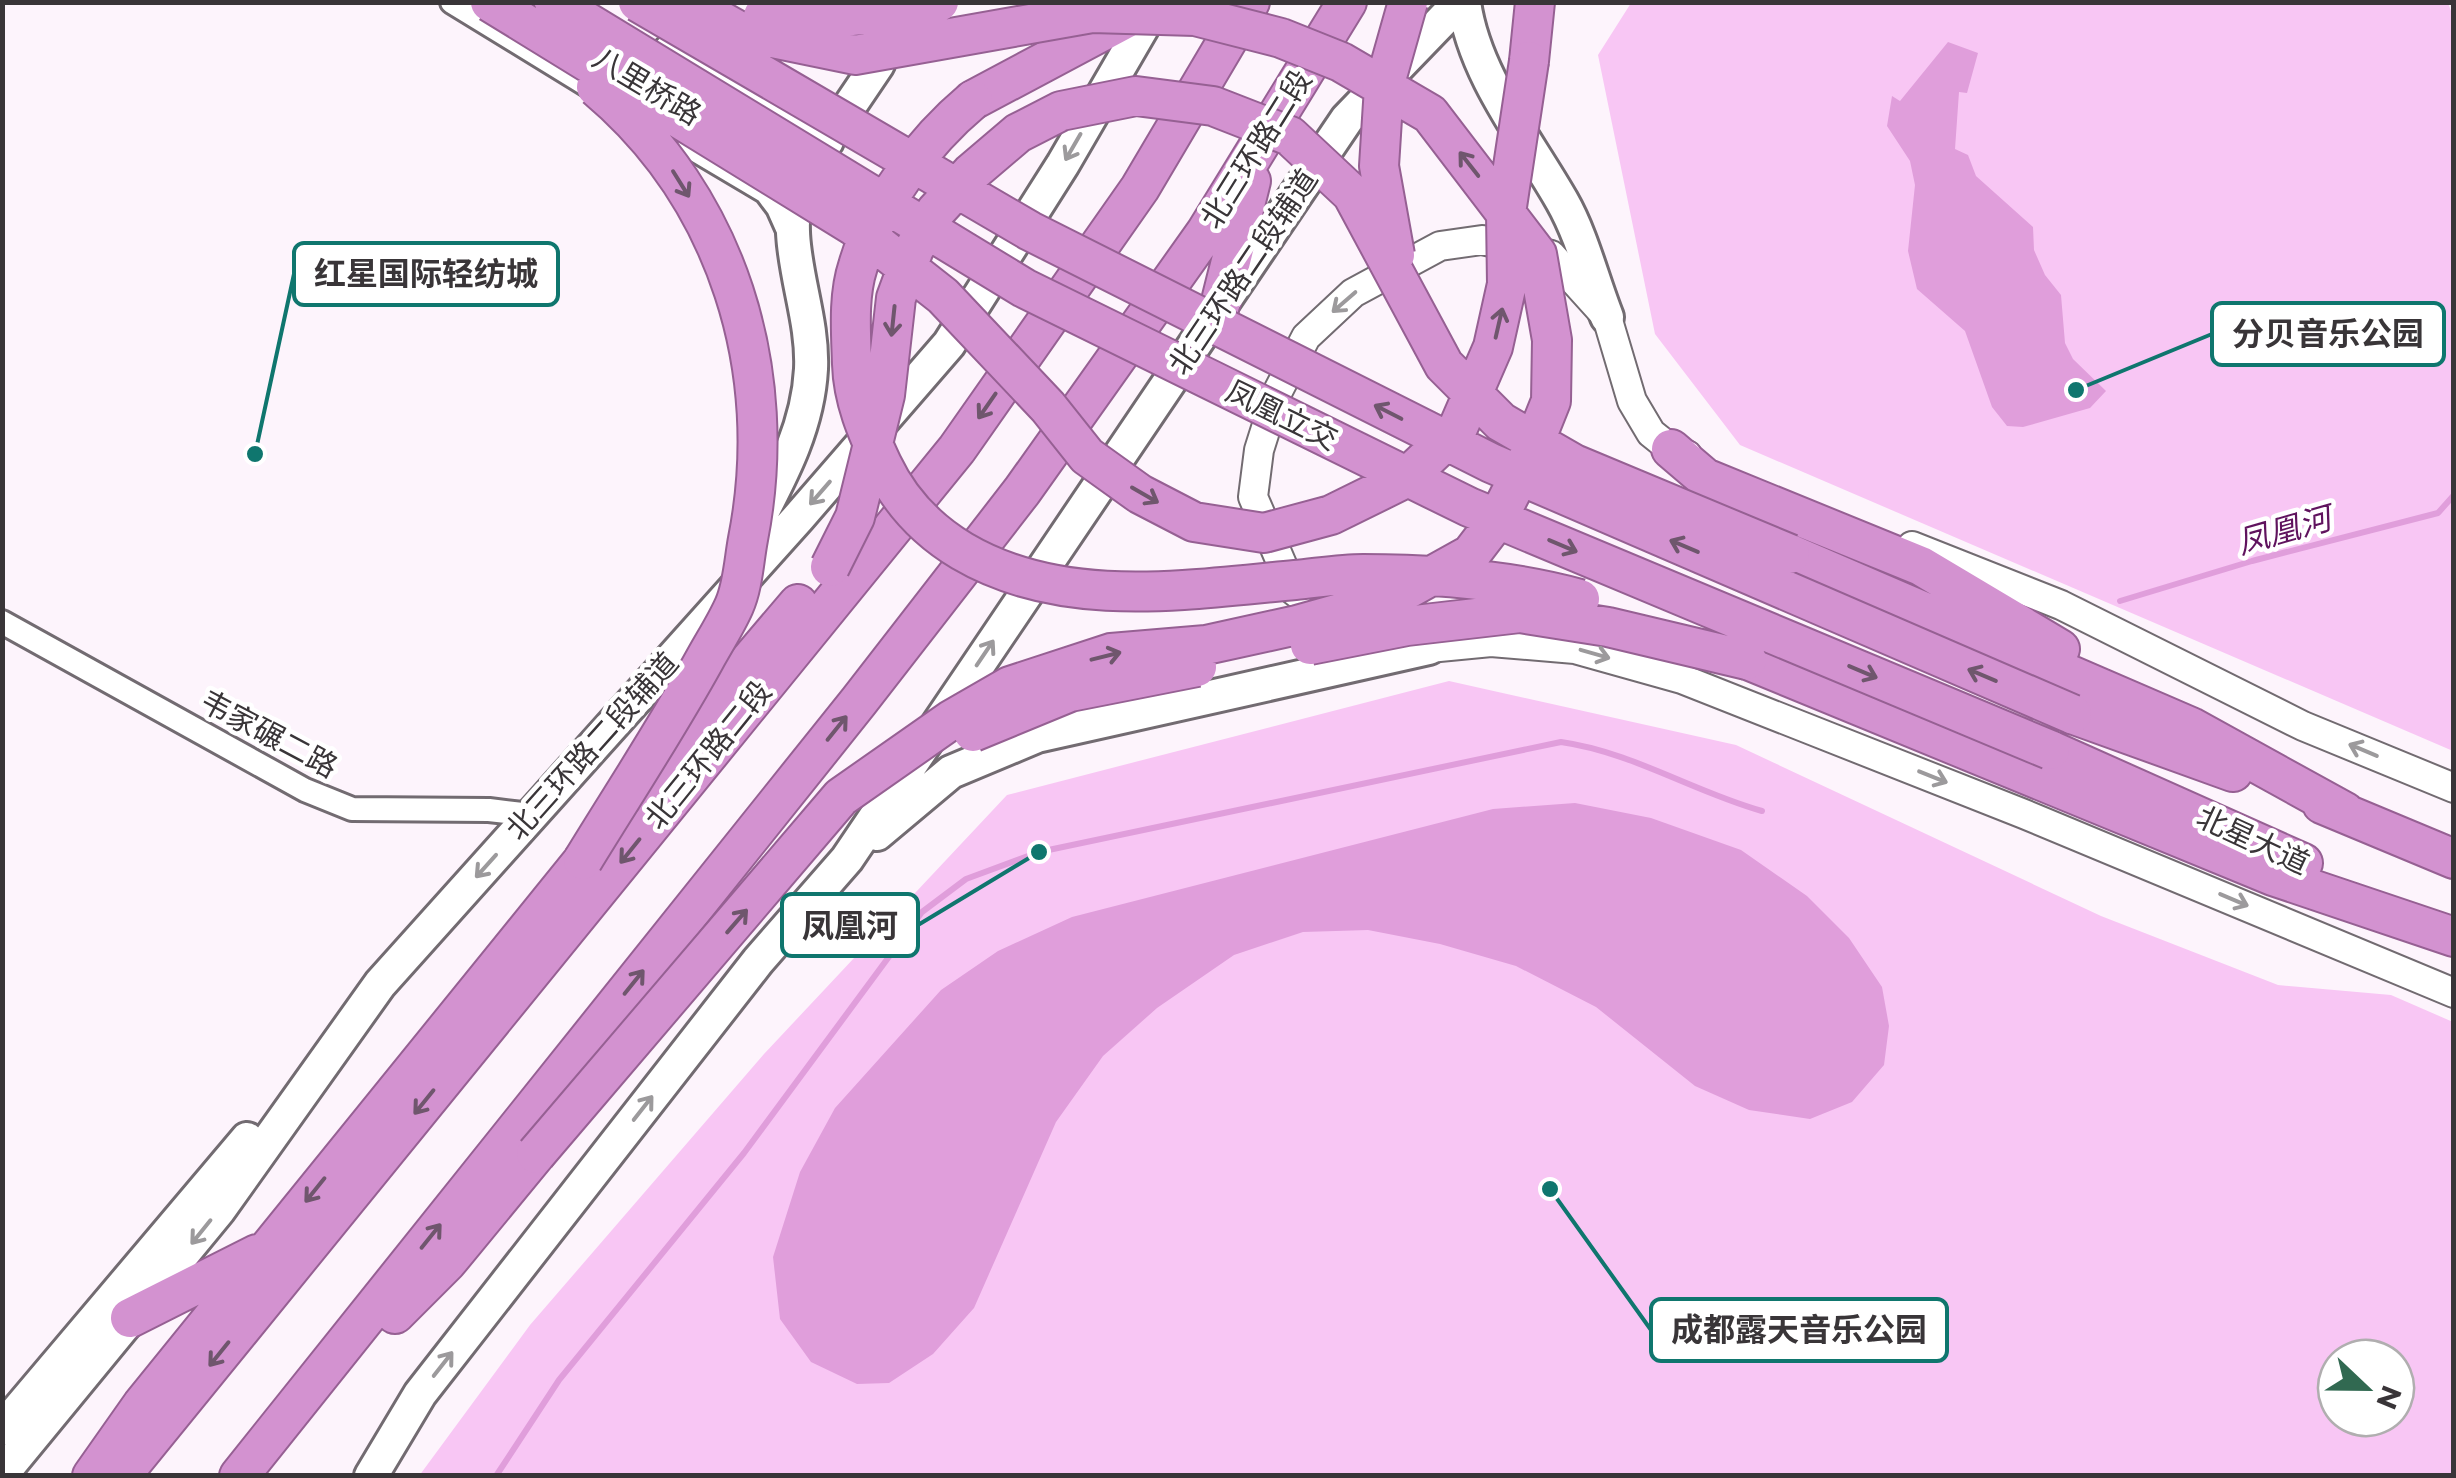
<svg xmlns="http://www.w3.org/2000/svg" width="2456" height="1478" viewBox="0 0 2456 1478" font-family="Montserrat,'Noto Sans SC',sans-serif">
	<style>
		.green { fill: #f8c6f4; fill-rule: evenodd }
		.water { fill: #e09edb }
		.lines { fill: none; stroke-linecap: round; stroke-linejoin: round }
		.stream { stroke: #e09edb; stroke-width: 6 }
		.minor-casing { stroke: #726b71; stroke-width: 28 }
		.tertiary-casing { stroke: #726b71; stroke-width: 32 }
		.secondary-casing { stroke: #726b71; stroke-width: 38 }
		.trunk-casing { stroke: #966093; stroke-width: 42 }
		.minor { stroke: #fff; stroke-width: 22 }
		.tertiary { stroke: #fff; stroke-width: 28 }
		.secondary { stroke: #fff; stroke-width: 32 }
		.trunk { stroke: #d392d0; stroke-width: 38 }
		.trunk-bridge-casing { stroke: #966093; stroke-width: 42; stroke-linecap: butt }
		.trunk-bridge { stroke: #d392d0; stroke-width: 38 }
		.oneway { stroke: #9c9a9c }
		.oneway2 { stroke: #6f566d }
		.labels { text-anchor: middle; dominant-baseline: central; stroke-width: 9; stroke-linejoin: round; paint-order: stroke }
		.street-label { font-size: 30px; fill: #393538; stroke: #fff }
		.water-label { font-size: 32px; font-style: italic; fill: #60135e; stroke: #fff }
		.leader { fill: none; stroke: #0f766e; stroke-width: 4 }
		.callout-dot { fill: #0f766e; stroke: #fff; stroke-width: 4 }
		.callout { fill: #fff; stroke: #0f766e; stroke-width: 4 }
		.callout-label { font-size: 32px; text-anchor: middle; font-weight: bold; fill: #393538 }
	</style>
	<rect width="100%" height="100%" fill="#fdf4fc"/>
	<path class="green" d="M1631,3h817l6,16 -1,732 -713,-306 -85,-111 -57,-279z
		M1449,681l287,64 365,171 177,69 113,10 62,27v453l-2034,1 111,-151 234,-271 243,-259zM2336,1358h60v60h-60z"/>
	<path class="water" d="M1948,42l30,11 -11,40 -8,-1 -4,57 13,6 8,21 57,51 1,23 11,25 16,20 4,48 8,16 33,32 -16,17 -67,19 -16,-1 -15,-19 -27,-76 -48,-42 -9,-38 7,-66 -5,-24 -23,-35 5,-30 8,5z
		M1575,803l76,15 90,32 66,46 42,42 33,49 7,39 -5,39 -32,37 -42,17 -61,-9 -54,-24 -99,-79 -80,-41 -76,-22 -72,-14 -65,2 -69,23 -77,53 -54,48 -47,66 -82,186 -41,46 -44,29 -32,1 -46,-22 -31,-43 -7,-62 27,-85 35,-64 106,-118 57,-39 74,-34 421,-108z"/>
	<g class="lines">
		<path class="stream" d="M2120,601l132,-40 186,-48 16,-18
			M496,1476l63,-96 185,-227 178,-241 44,-33 73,-27 522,-110c71,10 133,50 201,69"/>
		<g class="minor-casing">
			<path id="minor" d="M452,2l150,92
				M643,119l123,73 12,16 12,27
				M2,622l303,168 47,19 137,1 42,5"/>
		</g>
		<g class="tertiary-casing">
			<path id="tertiary" d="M1912,546l149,59 242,121 151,62
				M1343,618l-27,-10 -23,-18 -40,-93 6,-47 18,-57 29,-56 47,-44 87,-47 42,-6 69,15 56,62 25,84 19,32 20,16 16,6
				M1412,642l17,6 62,-6 84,7 107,30 342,135 430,179"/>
		</g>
		<g class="secondary-casing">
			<path id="secondary" d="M1464,2c10,73 62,136 98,199 20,35 30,78 45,116
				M670,51l157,90
				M754,528c26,-50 54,-100 57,-159 3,-65 -34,-127 -10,-191l77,-114v-33
				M877,834l74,-62 86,-36 392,-88
				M2,1429l245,-290
				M2,1474l217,-264 161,-226 419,-467 150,-173 114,-180 94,-162
				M371,1476l49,-82 338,-433 89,-102 500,-740 113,-117"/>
		</g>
		<g class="trunk-casing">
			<path id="trunk" d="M1529,61l6,-59
				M973,100l171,-91
				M1219,309l32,-128
				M1671,449l34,29 216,88 139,83
				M1790,554l401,173 154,85
				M1716,647l557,229 181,61
				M2072,714l161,58
				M2050,750l253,113
				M640,790l158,-186
				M2322,804l132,55
				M395,1314l52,-52 89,-108
				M130,1318l127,-64
				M92,1476l50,-71 460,-568
				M121,1476l836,-1027 183,-261 110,-186
				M239,1476l620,-775 163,-210 184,-259 141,-230"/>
		</g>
		<use href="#minor" class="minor"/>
		<use href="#tertiary" class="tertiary"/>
		<use href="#secondary" class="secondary"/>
		<use href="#trunk" class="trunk"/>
		<g class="trunk-bridge-casing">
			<path id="trunk-bridge" d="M490,2l364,224 89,70 105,111 39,49 53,38 54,28 70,11 67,-18 75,-37 51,-48 36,-83 14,-63 -1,-71 23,-152
				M554,2l470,286 445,219 581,243
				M638,2l392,229 461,232 581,251
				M763,16c60,7 117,-2 176,-14
				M973,100c-49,41 -97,104 -115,166 -10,30 -7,66 -6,98 1,36 15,68 30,100 18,38 45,66 80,87 100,59 222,39 333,29 22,-2 45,-6 68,-6 71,0 148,6 217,25
				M1395,255l-16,-89 5,-79 24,-85
				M830,567l25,-50 30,-122 11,-97 18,-49 22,-38 35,-38 47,-40 43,-22 75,-15 77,10 77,30 62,58 92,171 57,57 73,42 216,90
				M1310,645l97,-19 113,-13 88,14 139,33
				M973,732l97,-40 127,-25
				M583,860c41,-67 84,-132 122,-201 10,-18 21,-35 29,-53 9,-20 10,-46 14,-67 33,-168 -20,-341 -152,-452
				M536,1154l305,-357 110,-77 59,-34 101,-33 95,-8 91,-20 93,-26 81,-45 26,-34 30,-59 24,-60 1,-61 -15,-86 -107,-140 -89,-52 -60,-24 -86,-22 -103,-3 -237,42 -116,-24 -52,-29"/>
		</g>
		<use href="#trunk-bridge" class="trunk-bridge"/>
	</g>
	<defs><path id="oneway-shaft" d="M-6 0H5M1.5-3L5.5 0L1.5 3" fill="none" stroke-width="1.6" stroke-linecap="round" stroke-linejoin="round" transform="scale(2.5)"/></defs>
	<g class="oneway">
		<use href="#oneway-shaft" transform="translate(1073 147) rotate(120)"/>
		<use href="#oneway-shaft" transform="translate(1344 302) rotate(139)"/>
		<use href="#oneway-shaft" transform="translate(820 493) rotate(131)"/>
		<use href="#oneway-shaft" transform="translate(985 653) rotate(-56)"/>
		<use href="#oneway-shaft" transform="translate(1595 654) rotate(16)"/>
		<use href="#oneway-shaft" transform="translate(2363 750) rotate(-157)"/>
		<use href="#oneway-shaft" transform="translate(1933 777) rotate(22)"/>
		<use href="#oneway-shaft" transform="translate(486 866) rotate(132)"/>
		<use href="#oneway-shaft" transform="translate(2234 900) rotate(23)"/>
		<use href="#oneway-shaft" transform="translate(643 1108) rotate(-52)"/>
		<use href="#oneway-shaft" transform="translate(201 1232) rotate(129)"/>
		<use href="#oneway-shaft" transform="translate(443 1364) rotate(-52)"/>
	</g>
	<g class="oneway2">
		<use href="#oneway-shaft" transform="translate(1469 164) rotate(-128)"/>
		<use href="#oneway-shaft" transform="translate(681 184) rotate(58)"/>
		<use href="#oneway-shaft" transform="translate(893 321) rotate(96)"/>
		<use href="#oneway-shaft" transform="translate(1499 323) rotate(-77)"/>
		<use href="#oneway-shaft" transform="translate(987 406) rotate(125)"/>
		<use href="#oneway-shaft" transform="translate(1388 412) rotate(-153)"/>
		<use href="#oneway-shaft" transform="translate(1145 495) rotate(30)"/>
		<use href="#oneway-shaft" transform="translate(1563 546) rotate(23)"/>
		<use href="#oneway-shaft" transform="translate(1684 546) rotate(-157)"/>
		<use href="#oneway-shaft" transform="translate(1106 656) rotate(-14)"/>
		<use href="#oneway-shaft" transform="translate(1863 672) rotate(23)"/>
		<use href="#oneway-shaft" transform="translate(1982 675) rotate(-157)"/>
		<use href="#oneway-shaft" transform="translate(837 728) rotate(-51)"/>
		<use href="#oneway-shaft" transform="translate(630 851) rotate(129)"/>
		<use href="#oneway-shaft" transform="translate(737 921) rotate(-49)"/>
		<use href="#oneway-shaft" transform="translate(634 982) rotate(-51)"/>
		<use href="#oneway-shaft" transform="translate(424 1102) rotate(129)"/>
		<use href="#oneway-shaft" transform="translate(315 1190) rotate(129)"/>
		<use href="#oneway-shaft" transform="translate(431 1236) rotate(-51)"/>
		<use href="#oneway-shaft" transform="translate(219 1354) rotate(129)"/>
	</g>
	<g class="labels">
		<g class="street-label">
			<text transform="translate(647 86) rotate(31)">八里桥路</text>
			<text transform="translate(1256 149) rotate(-58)">北三环路二段</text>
			<text transform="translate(1243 272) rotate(-56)">北三环路二段辅道</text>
			<text transform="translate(1282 415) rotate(26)">凤凰立交</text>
			<text transform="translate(269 734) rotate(28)">韦家碾二路</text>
			<text transform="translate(592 746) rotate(-48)">北三环路二段辅道</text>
			<text transform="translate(708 755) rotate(-51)">北三环路二段</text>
			<text transform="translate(2253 840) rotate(25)">北星大道</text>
		</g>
		<g class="water-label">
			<text transform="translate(2284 530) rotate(-16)">凤凰河</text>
		</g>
	</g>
	<path class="leader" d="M255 454L294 274M2076 390L2212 334M1039 852L918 925M1550 1189L1651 1330"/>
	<g class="callout-dot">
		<circle cx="255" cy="454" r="10"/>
		<circle cx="2076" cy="390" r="10"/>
		<circle cx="1039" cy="852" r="10"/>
		<circle cx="1550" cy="1189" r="10"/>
	</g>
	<g class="callout">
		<rect x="294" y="243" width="264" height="62" rx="10"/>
		<rect x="2212" y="303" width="232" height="62" rx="10"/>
		<rect x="782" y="894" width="136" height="62" rx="10"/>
		<rect x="1651" y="1299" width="296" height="62" rx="10"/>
	</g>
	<g class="callout-label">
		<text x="426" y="285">红星国际轻纺城</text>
		<text x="2328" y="345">分贝音乐公园</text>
		<text x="850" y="937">凤凰河</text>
		<text x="1799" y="1341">成都露天音乐公园</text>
	</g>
	<rect width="2456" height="1478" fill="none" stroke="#393538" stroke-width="10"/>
	<g transform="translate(2366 1388) rotate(112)"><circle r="48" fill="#ffffff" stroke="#b0aeaf" stroke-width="2.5"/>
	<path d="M0-8L18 38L0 25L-18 38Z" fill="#316951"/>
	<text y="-15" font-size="28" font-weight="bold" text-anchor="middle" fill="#393538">N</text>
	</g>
</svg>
